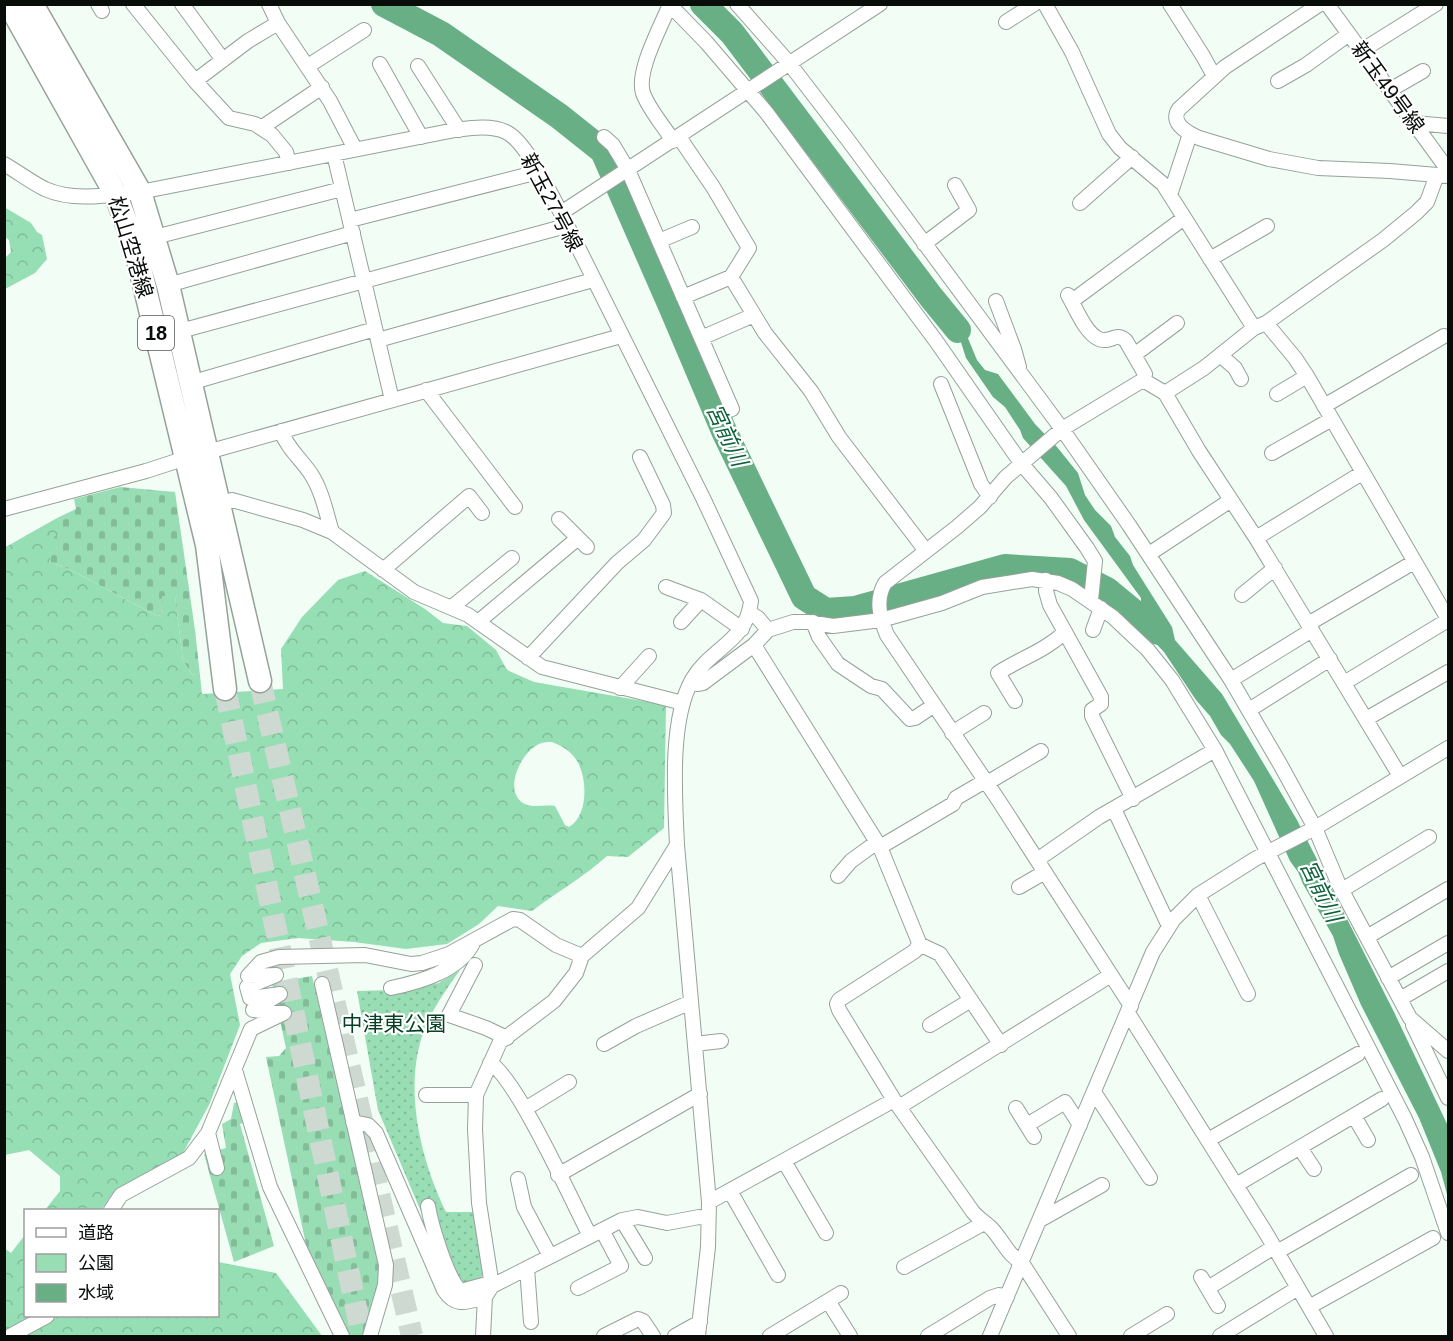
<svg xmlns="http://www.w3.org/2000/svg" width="1453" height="1341" viewBox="0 0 1453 1341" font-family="Helvetica,'Noto Sans JP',sans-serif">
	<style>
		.green { fill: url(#green-dots) }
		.forest { fill: url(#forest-crowns); fill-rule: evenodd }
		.cemetery { fill: url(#cemetery-stones) }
		.water { fill: #68af86 }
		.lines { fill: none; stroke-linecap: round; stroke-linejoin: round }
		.river { stroke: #68af86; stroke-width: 26 }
		.primary-tunnel { stroke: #ced9d2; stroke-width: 22; stroke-dasharray: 22 11; stroke-linecap: butt }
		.minor-casing { stroke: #96a19a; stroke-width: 16 }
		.primary-casing { stroke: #96a19a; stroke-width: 25 }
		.minor { stroke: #fff; stroke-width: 14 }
		.primary { stroke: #fff; stroke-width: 22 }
		.labels { text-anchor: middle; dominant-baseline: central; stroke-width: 4.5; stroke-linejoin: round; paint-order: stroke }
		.shield { fill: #fff; stroke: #535654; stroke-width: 1.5 }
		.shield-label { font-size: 20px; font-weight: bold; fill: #090d0a }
		.street-label { font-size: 21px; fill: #090d0a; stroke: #fff }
		.park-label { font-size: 21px; fill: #064126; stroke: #fff }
		.water-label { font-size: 22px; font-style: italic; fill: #0b623b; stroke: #fff }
	</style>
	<defs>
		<pattern id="green-dots" width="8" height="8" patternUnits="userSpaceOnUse" patternTransform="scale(1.5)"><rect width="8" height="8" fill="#99ddb4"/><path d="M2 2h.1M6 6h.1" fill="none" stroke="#82bc99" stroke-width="1.8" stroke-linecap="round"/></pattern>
		<pattern id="forest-crowns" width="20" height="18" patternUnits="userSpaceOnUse" patternTransform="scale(1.5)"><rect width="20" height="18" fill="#96deb3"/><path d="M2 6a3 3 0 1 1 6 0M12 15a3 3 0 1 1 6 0" fill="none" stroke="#80bd99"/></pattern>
		<pattern id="cemetery-stones" width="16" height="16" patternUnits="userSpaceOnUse" patternTransform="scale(1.5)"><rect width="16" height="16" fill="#99ddb4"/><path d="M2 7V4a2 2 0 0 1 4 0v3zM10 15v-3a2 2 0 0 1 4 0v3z" fill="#82bc99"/></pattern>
	</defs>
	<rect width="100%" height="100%" fill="#f1fdf5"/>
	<path class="green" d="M460,970c-10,14 -20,28 -28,43 -33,60 -14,141 14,199h29l9,56 -3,12 -19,5 -37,-64 -47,-111 -21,-119 40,-1 42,-7z"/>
	<path class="forest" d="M4,207l27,16 6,9 5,3 5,24 -12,14 -30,16v-31l6,-6 -2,-12 -4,-3z
		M57,518l8,12 -16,32 20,7 88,47 6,-1 -2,-19h14l8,65 9,13 8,2 2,18 81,-5 -2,-40 21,-32 36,-37 27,-9 60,38 18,14 24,3 29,24 11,20 27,12 132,23 -2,123 -36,29 -21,-1c-23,21 -50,36 -75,55l-34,-5 -19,18 -32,20 -41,5 -52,-7 -56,-4 -37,5 -19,13 -12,18 10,51 -30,78 -27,50 -70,40 -12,17h-56l15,-19v-15l-31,-26 -24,5 -1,-607zM552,742c10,4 17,8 23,16 13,17 14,58 -6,69l-4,-2 -10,-19c-11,-2 -22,3 -32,-3 -20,-13 -2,-51 16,-59 4,-2 9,-2 13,-2z
		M25,1235l1,81h192v-54l58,11 46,63h-317l-1,-88 7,5z"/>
	<path class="cemetery" d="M120,487l55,5 20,138 5,46 -8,-2 -9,-13 -8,-65h-13l1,19 -6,1 -88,-47 -20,-7 8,-19 -3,-6 10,-7 -7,-12 19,-9 -2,-10z
		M312,976l69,291 -1,20 -14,49h-18l-40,-82 -42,-197 13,-1 7,-8 -14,-65z
		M240,1102l6,20 -6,2 34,122 -40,16 -30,-108 22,-6 -4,-24 9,-5 3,-16z"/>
	<path class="water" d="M938,303l12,11 17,22 10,24 8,10 13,4 37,50 22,23 21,26 7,22 10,15 16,16 4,11 15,19 3,9 39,62 3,13 47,54 52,87 23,39 97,192 54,114v72l-7,-26 -22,-54 -58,-113 -22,-51 -6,-18 -30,-52 -5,-12 -8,-11 -36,-80 -24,-37 -9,-9 -11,-19 -14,-16 -32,-48 -36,-38 13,-9v-7l-57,-78 -18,-34 -43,-48 -3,-8 -15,-23 -12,-10 -27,-39 -7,-22 -23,-28z"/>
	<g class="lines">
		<path class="river" d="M384,4l57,30 118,82 44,35 68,155 53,125 80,166 22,14 29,-2 150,-42 65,4 37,19 51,42
			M703,4l29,29 199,264 27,33"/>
		<path class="primary-tunnel" d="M260,681l152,655
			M225,689l137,647"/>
		<g class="minor-casing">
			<path id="minor" d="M98,4l4,7
				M133,4l62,77 53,-40 30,-18
				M182,4l41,56
				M269,4l9,19 52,78 25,48
				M669,4l37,38 60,70 170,229 85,122 30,35 36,50 8,13 -4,39
				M670,4c-9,23 -34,67 -27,89 6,17 21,33 30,48
				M737,4l52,59 59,77 214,289 67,96 102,155 49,84 35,64 24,57 71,133 38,33
				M1045,4l27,48 37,82 11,14 43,36 91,144
				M1170,4l33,52 11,20
				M1320,4l-95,63 -46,42c-10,14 9,24 20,29l70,21 49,9 72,3 47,4
				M1327,4l121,166
				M1006,22l28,-18
				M1361,51l75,-47
				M380,64l41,73
				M308,66l56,-36
				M418,66l41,64
				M195,81l34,37 26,6 17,11 14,17 3,11
				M1278,81l28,-16 43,-31
				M1390,90l33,-19
				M1414,123l34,3
				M261,128l61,-41
				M604,137l9,8 15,25 104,239
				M679,137l34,50 36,61 -18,29 34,56 46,58 28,46 87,114
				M334,154l58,246
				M4,164c14,8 27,18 41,25 29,13 65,6 95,3l315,-62c16,-2 36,-5 51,2 20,9 44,61 55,81l142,285 48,103c-4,41 -41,47 -59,79 -23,41 -17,118 -15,165l32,357 -1,45 -10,89
				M1170,195l20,-61
				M1080,203l52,-46
				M561,213l319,-209
				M350,220l188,-48
				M155,237l187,-48
				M659,241l33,-14
				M924,244l45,-34 -14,-25
				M1210,259l57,-33
				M168,285l185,-52
				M1068,295c8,13 17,38 31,44 11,5 17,-8 27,2l19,33 -2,6
				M683,297l48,-20
				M996,301l18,48 5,18
				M1072,301l112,-83
				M1266,323l29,35 12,18 141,243
				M173,333l393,-107
				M701,338l53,-23
				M378,340l215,-60
				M1134,355l43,-32
				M1220,355l15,13 6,11
				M190,383l185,-54
				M941,384l40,100 9,13
				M426,390l89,117
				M1165,393l39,-25 50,-40 12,-5 117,-83 33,-27 11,-11 10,-27 11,1
				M1277,394l30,-18
				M1324,406l120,-70
				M281,431c6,17 20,28 30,43 11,17 15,38 21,58
				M1272,453l60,-34
				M218,503l14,-3 71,20 29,12 82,60 54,23 74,52 141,36
				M4,509l142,-38 40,-13 435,-122
				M559,519l28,28
				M1256,538l106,-65
				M1149,554l82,-54
				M383,570l86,-74 13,17
				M1046,580v11l4,14 51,92v7l-9,6v6l41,83
				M666,587l35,13 41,29
				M1242,595l33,-27
				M452,607l60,-49
				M750,613l8,5 10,12 25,-8h15l25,4 48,-6 61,-17 40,-16 50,-8 26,4 14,6 41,28 35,33 24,30 43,70 190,369 17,38 26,76
				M478,622l100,-84
				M681,622l20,-22
				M813,622l6,15 19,27 33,22 11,3 28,30 5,-1 18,-12
				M1308,624l106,-62
				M1093,630l8,-22
				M754,645l126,202 38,93 1,4 -4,7 -76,49 -2,4 2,6 55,90 79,112c6,7 13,11 19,17 11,12 15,25 30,34l47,73
				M528,658l89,-95 27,-23 20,-27 -1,-8 -23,-48
				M1231,680l81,-50
				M691,682l6,2 6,-1 51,-38 14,-15
				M1344,683l104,-63
				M620,688l29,-32
				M1015,701l-17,-28c23,-15 47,-22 67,-41
				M1249,710l81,-51
				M1366,719l82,-47
				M952,733l32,-20
				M987,783l54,-32
				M1114,809l55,117
				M880,847l73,-43 3,-6 29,-17
				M1037,860l62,-43 116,-67
				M838,876l13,-15 26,-19
				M1019,887l26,-15
				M1342,890l87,-53
				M1198,895l50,99
				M1367,937l81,-48
				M919,944l21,10 61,91
				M475,965l-26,50 37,13 21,10
				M1388,978l60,-35
				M322,984l64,281 -1,20 -15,51
				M391,988c29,-6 68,-17 82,-45
				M1400,999l48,-28
				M1131,1006l-132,-205 -112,-166c-7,-17 -12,-35 -2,-52l72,-56 23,-20 26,-30 56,-48 81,-49 22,13 34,58 57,87 144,238
				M1128,1013l138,220 60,103
				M930,1025l41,-25
				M1413,1025l35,73
				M604,1044l32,-18 55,-24
				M695,1044l26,-3
				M490,1063c26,14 83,140 100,173
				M235,1070l35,117 72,149
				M1094,1092l56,86
				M426,1095h50
				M899,1107l212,-132
				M1016,1108l18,29
				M525,1109l44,-27
				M1354,1116l14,24
				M353,1122l15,3 8,8 68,157c12,18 23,12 41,7
				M1027,1125l38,-23 15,23
				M208,1133l9,35
				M1208,1140l150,-86
				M1300,1148l14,21
				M784,1161l42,72
				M558,1175l142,-81
				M518,1179l6,28 26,49
				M1236,1185l146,-86
				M730,1191l48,84
				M709,1202l185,-102
				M428,1206c3,18 19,74 33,85l22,-6 9,1 130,-66 16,-3 29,6 32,-6 9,2
				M111,1210l10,-15 68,-37 19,-25 43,-104 33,-16 -31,-3 27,-16 -30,4 -3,-11 29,-12 -28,1 13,-14 18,-5 86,-2 46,9 11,-1 27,-9 64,-35 7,1 36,25 26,11
				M622,1220l23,38
				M1040,1220l62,-35
				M1277,1252l134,-77
				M904,1267l80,-44
				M527,1268l4,54
				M1201,1277l17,29
				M578,1288l43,-22 -19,-36
				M1208,1288l66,-41
				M828,1301l22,35
				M1309,1307l124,-69
				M10,1336l37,-20
				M483,1336l2,-39 7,-11 -13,-83 -4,-74 1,-34 24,-53 54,-41 22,-28 6,-17 56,-48 39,-63
				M604,1336l34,-17 5,2 10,15
				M675,1336l25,-14
				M770,1336l71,-43
				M928,1336l62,-38 9,-3 8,2
				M990,1336l163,-384 21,-33 24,-24 57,-36 60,-31 133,-80
				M1131,1336l36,-22
				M1220,1336l78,-48"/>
		</g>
		<g class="primary-casing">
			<path id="primary" d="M9,4l107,191 18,48 73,302 18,144
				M32,4l108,188 28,93 92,396"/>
		</g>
		<use href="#minor" class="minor"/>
		<use href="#primary" class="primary"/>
	</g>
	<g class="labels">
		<rect class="shield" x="138" y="316" width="36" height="34" rx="4.5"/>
		<g class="shield-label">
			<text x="156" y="333">18</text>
		</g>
		<g class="street-label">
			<text transform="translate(1388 87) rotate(54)">新玉49号線</text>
			<text transform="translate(552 202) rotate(62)">新玉27号線</text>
			<text transform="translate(131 247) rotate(73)">松山空港線</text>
		</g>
		<g class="park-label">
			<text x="394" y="1023">中津東公園</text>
		</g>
		<g class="water-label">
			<text transform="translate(727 435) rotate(65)">宮前川</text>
			<text transform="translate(1321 891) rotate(64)">宮前川</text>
		</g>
	</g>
	<rect width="1453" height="1341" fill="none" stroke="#090d0a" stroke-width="12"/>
	<rect x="24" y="1209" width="195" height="108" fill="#ffffff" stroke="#9d9e9d" stroke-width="1.5"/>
	<rect x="36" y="1228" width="30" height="9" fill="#ffffff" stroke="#9d9e9d" stroke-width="1.5"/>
	<text x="78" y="1239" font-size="18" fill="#090d0a">道路</text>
	<rect x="36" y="1254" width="30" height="18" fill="#99ddb4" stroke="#9d9e9d" stroke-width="1.5"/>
	<text x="78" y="1269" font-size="18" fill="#090d0a">公園</text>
	<rect x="36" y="1284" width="30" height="18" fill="#68af86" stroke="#9d9e9d" stroke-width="1.5"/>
	<text x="78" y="1299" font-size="18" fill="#090d0a">水域</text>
</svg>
